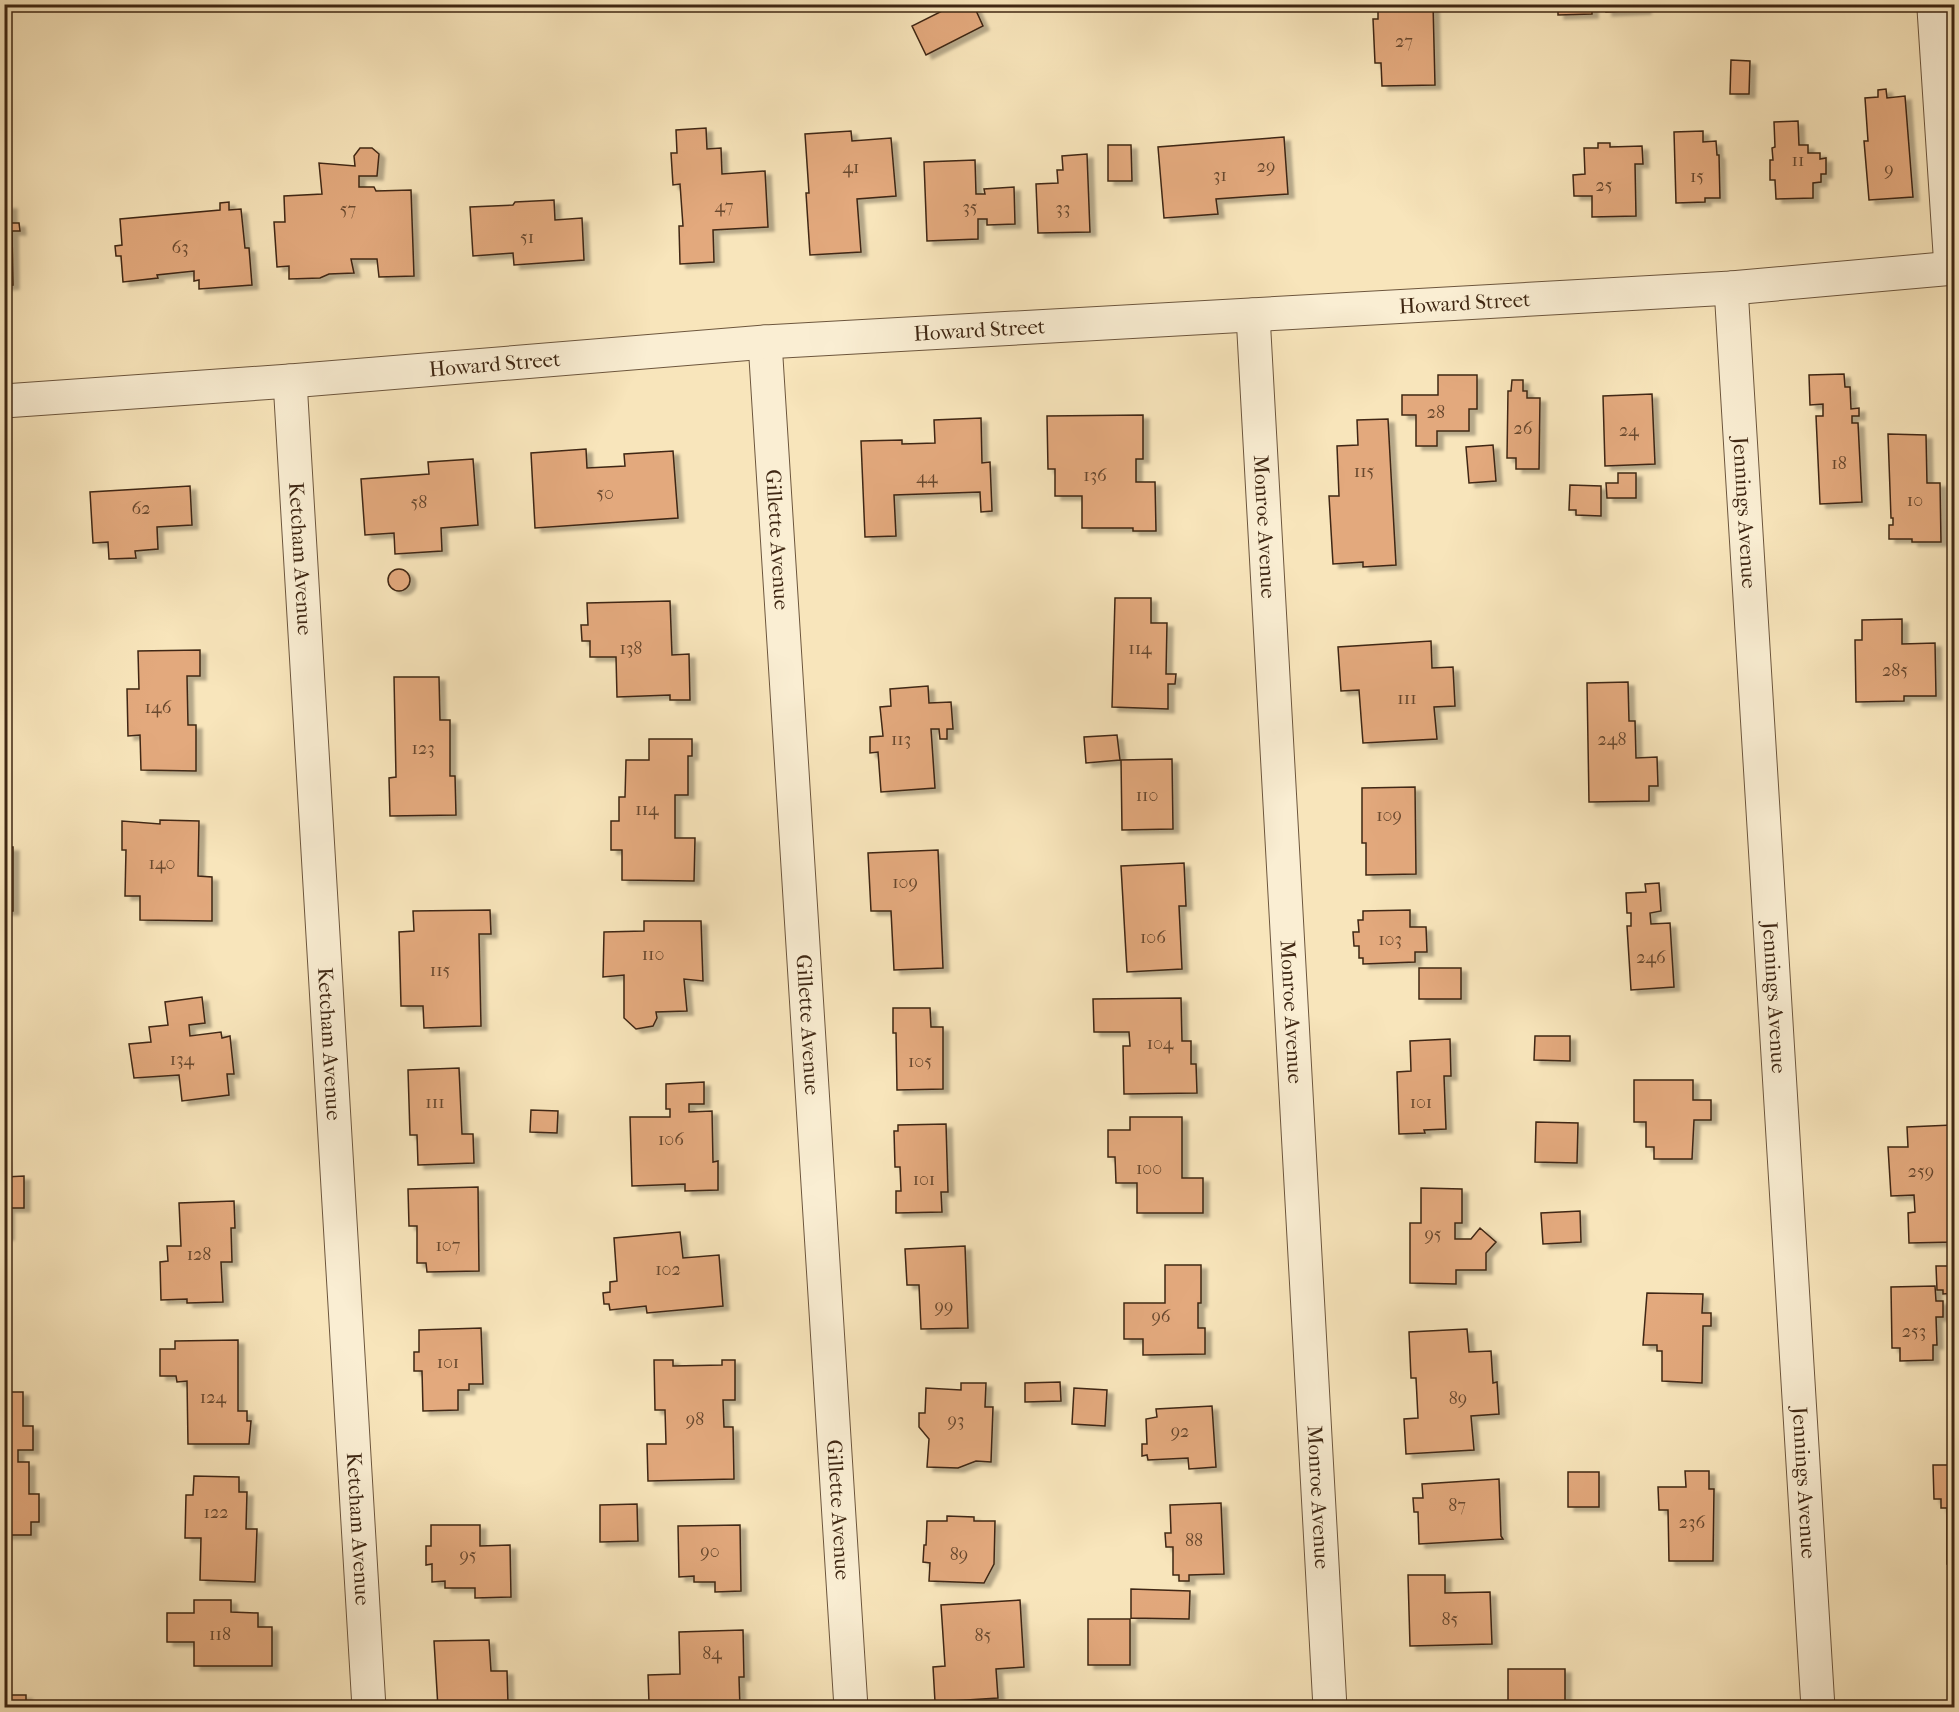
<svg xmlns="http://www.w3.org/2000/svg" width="1959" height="1712" viewBox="0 0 1959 1712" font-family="'IM FELL French Canon',serif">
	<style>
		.building { fill: #e3a97d; stroke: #3f2713; stroke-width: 1.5; filter: url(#shadow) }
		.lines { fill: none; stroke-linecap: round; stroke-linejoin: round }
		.minor-casing { stroke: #6d563d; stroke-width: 35 }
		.minor { stroke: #faeed3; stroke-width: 33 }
		.labels { text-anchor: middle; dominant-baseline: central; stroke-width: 4.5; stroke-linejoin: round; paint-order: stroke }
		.number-label { font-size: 18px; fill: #68482e }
		.street-label { font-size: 21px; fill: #3f2713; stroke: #faeed3 }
	</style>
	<defs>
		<filter id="shadow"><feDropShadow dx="6" dy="4" stdDeviation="1.5" flood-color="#0004"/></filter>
	</defs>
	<rect width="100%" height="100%" fill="#f8e5bb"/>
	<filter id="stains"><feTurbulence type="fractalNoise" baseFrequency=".00333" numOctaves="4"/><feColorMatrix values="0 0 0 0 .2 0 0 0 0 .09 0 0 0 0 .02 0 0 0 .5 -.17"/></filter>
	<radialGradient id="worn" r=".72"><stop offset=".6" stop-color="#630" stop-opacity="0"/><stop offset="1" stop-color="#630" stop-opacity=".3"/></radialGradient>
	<path class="building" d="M956,4h17l10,22 -57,29 -14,-29z
		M1378,4h55l2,81 -53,1 -1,-23h-6l-2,-44h5z
		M1558,4h34v10l-34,1z
		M1606,4h39v6l-39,2z
		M1731,60l19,1 -1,33h-19z
		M1886,89l1,9 18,-2 8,101 -44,3 -5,-59h4l-3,-43 13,-1v-7z
		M1798,121l1,24h9v8h12v6l6,-1v16h-5v8l-8,1v15l-37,1 -1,-19h-5v-20h3l-1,-12 3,-1 -1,-25z
		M706,128l1,21 14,-1 1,26 43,-3 3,56 -55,3 1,32 -34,2 -1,-38h4l-3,-42 -7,1 -2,-32h6l-1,-23z
		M851,131l1,10 39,-3 5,58 -39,3 4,53 -51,3 -4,-62h3l-4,-59z
		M1703,131v11l13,-1 1,14h2l1,43h-15v4l-29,1 -2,-71z
		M1284,137l4,57 -72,5 2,15 -54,4 -6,-71z
		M1598,143h12v4l32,-1 1,18h-8l1,52 -44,1v-21h-18l-1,-21 12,-1 -1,-26h14z
		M1108,145h23l1,36h-24z
		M360,148h12l7,6 -2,22h-18v11h15l2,4 35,-1 3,86 -35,1 -2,-18h-26l3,14 -25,1 -9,4 -31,1v-13l-12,1 -3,-45h11l-1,-26 38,-2 -3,-31 36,3 -1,-10z
		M1087,154l3,78 -52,1 -2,-49 22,-1 -1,-13h6l-1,-14z
		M975,160l1,34h9l-1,-5 30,-2 1,37 -28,1v-6h-9v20l-51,2 -3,-79z
		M554,200l1,20 27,-2 2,42 -70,5 -1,-12 -40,3 -3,-49 43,-2 2,-3z
		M229,202v8l12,-1 4,39h4l3,37 -53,4v-9l-5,1v-10l-37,4 1,3 -35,4 -2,-26h-5l-1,-10 7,-1 -2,-26 100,-9v-7z
		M4,205h7v18h8l1,8h-8l1,54 -9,1z
		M1844,374l1,13h5l1,22 8,-1v8h-7v7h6l4,79 -42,2 -4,-88h7v-12l-13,1 -1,-30z
		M1438,375h39v34h-8v22h-32v15h-21v-31h-14v-20h36z
		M1512,380h11v11h4v7h13l-1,71h-23v-11h-9l1,-67h3z
		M1652,394l3,70 -50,2 -2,-70z
		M1143,415v44h-7v23h19l1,49h-23v-3h-51v-32h-27v-27h-7l-1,-53z
		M981,418l1,45 8,-1 2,49 -11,1 -1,-20 -86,3 2,41 -31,1 -4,-96 41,-1v4l33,-1 -1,-23z
		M1388,419l8,146 -33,2v-5l-30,2 -4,-68h10l-2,-50 21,-1 -1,-25z
		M1888,434l38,1 1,48h13l1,59h-29v-3h-23v-14h4v-7h-2z
		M1493,445l3,36 -27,2 -3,-36z
		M586,449l1,19 38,-2 -1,-12 49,-3 5,67 -143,10 -4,-75z
		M473,459l5,66 -37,3 1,23 -47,3 -1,-21 -29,2 -4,-56 68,-5 -1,-12z
		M1618,473h18v25h-29l-1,-15h12z
		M1570,485l31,1v30l-25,-1v-5h-7z
		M190,486l2,39 -35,2 1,22 -23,2 1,7 -27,1 -1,-17 -15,1 -3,-51z
		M388 580a11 11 0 1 1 22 0a11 11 0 1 1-22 0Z
		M1115,598h36v25h16l-1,51h10l-1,10h-7v25l-56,-2z
		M670,601l2,54 17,-1 1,46h-20v-5l-53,2 -1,-40h-26v-16h-8l-1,-16h7l-1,-22z
		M1902,619v25l33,-1 1,53h-32v5l-48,1 -1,-62h7v-20z
		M1431,641l1,27 21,-1 2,39 -21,1 3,32 -74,4 -4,-53 -18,1 -3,-44z
		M200,650v26h-13l1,49h8v46l-55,-1 -1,-35 -12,1 -1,-47h12l-1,-38z
		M394,677h45l1,43h10v56h5l1,39 -66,1 -1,-38 7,-1z
		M1628,682l1,39h6l1,37 21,-1 1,29h-9v15l-60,1 -2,-119z
		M928,686l1,17 22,-1 2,27h-6v10h-7l-1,-10h-8l4,59 -54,4 -3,-40 -8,1v-16l13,-1 -3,-29 11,-1 -1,-17z
		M1117,735l3,25 -34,3 -2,-26z
		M649,739h43v17h-4v39h-13v43h20l-1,43 -72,-1v-30h-11v-29h8v-24h6l1,-37h23z
		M1172,759l1,70 -51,1 -1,-70z
		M1415,787l1,87 -50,1v-32h-4v-55z
		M160,820l39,1 -1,55 14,1v44l-72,-1v-24h-15l1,-46h-4v-29l38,3z
		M4,847h9v64h-9z
		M938,850l5,118 -49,2 -3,-59h-20l-3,-58z
		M1184,863l2,43h-7l3,63 -55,3 -6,-106z
		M1659,883l2,28 -11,2 1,11 19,-1 4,64 -43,3 -4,-64h4v-13h-4l-1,-20 20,-1 -1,-8z
		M490,910l1,24h-12l2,92 -57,2 -1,-22h-22l-2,-74 15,-1 -1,-20z
		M1410,910v17h16l1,25h-12v10l-52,2v-6h-4v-12h-5l-1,-14h6l-1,-12h5v-9z
		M644,921h57l2,60 -19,-2 3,32 -31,1 1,6 -4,8 -17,3 -12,-11v-43l-21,2 1,-45 40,-1z
		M1419,968h42v31h-42z
		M202,997l3,26 -16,2 1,11 31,-4 1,6 8,-2 4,38h-7l2,21 -47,6 -3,-26 -45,3 -5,-34 22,-2 -2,-15 19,-2 -3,-23z
		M1181,998l1,43h9v23h5l1,29 -73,1 -1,-48h7l-1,-14h-35l-1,-33z
		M893,1008h37l1,19h12v62l-46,1 -1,-57h-3z
		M1535,1036h35v25l-36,-1z
		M1450,1039l1,37h-7l2,53 -22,1 1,3 -26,1 -2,-62 14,-1 -1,-30z
		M459,1068l3,66h11l1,29 -56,2 -1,-30h-7l-2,-65z
		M1634,1080h59v20h18v20h-17l-2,39h-38v-12h-8v-25h-12z
		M704,1082v22h-15v8l23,-1 1,51 5,-1v29l-33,1v-7l-53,2 -2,-69h40v-8h-4v-25z
		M531,1110l27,1 -1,22 -27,-1z
		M1130,1117h52v61h21v35h-66v-30h-21l-1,-26h-7v-27h22z
		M1536,1122l42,1 -1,40 -42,-1z
		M946,1124l2,68h-7l1,20 -46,1v-22h5l-1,-24h-5l-1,-36h4v-6z
		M1952,1125l2,117 -45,1 -1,-30 7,-1 -1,-17 -23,1 -3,-49h20l-1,-20z
		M4,1158l1,19 19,-1v32h-16v28h-4z
		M478,1187l1,84 -52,1 -1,-9h-9v-37h-8l-1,-37z
		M1421,1188l41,1v34h-7v16h16l9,-11 16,14 -10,11v17h-30v14l-46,-1v-60h11z
		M234,1201l1,27h-4l1,34h-11l2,40 -36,1v-4l-26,1 -1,-38 8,-1 -1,-15h14l-2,-43z
		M1580,1211l1,31 -38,2 -2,-31z
		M680,1232l3,26 36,-3 4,51 -76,7 -1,-7 -36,4 -1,-6h-5l-1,-11 7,-1v-10l7,-1 -3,-43z
		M965,1246l3,82 -47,1 -2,-44h-12l-2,-36z
		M1165,1265h36v38h-3v25h7v26l-62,1v-16h-19v-36h41z
		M1936,1266h18v27l-11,1v-4h-6z
		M1935,1286l1,15h7v16h-7l1,28h-4v15l-33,1v-13h-8l-1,-61z
		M1647,1293l56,1 -1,19h9v13h-8l-1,57 -40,-2v-30h-5v-6h-14z
		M481,1328l2,56h-14v6h-11v20l-35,1 -1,-40h-8v-19h5v-22z
		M1467,1329l2,23 22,-1 2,32 4,-1 2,32 -28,2 3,34 -68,4 -2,-35 14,-1 -2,-40h-5l-2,-46z
		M238,1340v71h9v10h4l-2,23h-61l-1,-63 -10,1 -1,-6h-16v-27h15v-8z
		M654,1360h19v6l49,-1v-5h13v40h-12l1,27h9l1,52 -86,2 -1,-37h19l-1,-34h-10z
		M1060,1382l1,19 -36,1v-19z
		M961,1383h25l-1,24h8l-2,55 -15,-1 -18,7 -31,-1 2,-28 -10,-12v-14h6l1,-25 35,2z
		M1074,1388l33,2 -2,36 -33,-2z
		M4,1392h19v34h10v24h-15v12h11v32h10v28h-8v13h-27z
		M1212,1406l4,61 -27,2 -1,-11 -40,2 -1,-5 -5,1v-12h5l-1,-25 11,-2 -1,-8z
		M1933,1465h21v100l-7,-1v-56h-6v-9h-7z
		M1685,1471h24v18h5l-1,72h-44l-1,-51h-9l-1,-23h28z
		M1568,1472h31v35h-31z
		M194,1476l45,1v15h8l-1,37h11l-2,53 -55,-2 1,-42h-16l1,-43h7z
		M1499,1479l2,57 2,3 -84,5 -1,-32h-4l-1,-14h10l-1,-14z
		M1221,1503l3,71 -35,1v6h-10v-6h-6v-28h-7l-1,-14h6l-1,-28z
		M637,1504l1,37 -38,1v-37z
		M947,1516l27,1v4h21l-1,43 -10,19 -55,-2 1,-18 -7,-1 1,-17h2l1,-24h20z
		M431,1525h49v21l30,-1 1,52 -36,1v-10h-30v-7l-13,1v-18l-6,1v-19h5z
		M740,1525l1,66 -26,1v-10h-21v-6l-15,1 -1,-51z
		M1408,1575h37v18l45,-1 2,52 -82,2z
		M1131,1589l59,2 -1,28 -58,-1z
		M194,1600h37v12l27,1v14h14v39h-78v-24h-27v-29h27z
		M1020,1600l4,67 -28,2 2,29 -63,4 -2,-35 12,-1 -4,-61z
		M1088,1619h42v46h-42z
		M743,1630l1,47h-5l1,31h-49v-6l-42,1 -1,-28 32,-1 -1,-42z
		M489,1640l2,31h16l1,32h17v5h-87l-4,-67z
		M1508,1669h57v39h-57z
		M4,1695h22v13h-22z"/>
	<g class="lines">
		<g class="minor-casing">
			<g id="minor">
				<path d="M1934,9l17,259"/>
				<path id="s1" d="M1731,288l87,1420"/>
				<path id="s2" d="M1253,315l77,1393"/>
				<path id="s3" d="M765,342l86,1366"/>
				<path id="s4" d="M290,381l79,1327"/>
				<path id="s5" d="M4,401l286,-20 475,-39 966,-54 223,-20"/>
			</g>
		</g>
		<use href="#minor" class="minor"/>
	</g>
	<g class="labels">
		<g class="number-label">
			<text x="1404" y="41">27</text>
			<text x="1798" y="160">11</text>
			<text x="1266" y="166">29</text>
			<text x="851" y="167">41</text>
			<text x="1889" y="169">9</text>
			<text x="1220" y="175">31</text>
			<text x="1697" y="176">15</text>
			<text x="1604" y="185">25</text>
			<text x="724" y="206">47</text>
			<text x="970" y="207">35</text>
			<text x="1063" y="208">33</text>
			<text x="348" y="209">57</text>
			<text x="527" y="237">51</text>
			<text x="180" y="247">63</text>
			<text x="1436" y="412">28</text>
			<text x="1523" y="428">26</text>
			<text x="1629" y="430">24</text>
			<text x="1839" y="463">18</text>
			<text x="1364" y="471">115</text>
			<text x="1095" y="475">136</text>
			<text x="927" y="477">44</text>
			<text x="605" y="493">50</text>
			<text x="1915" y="500">10</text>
			<text x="419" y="502">58</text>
			<text x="141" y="508">62</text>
			<text x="631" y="648">138</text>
			<text x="1140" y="648">114</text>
			<text x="1895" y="670">285</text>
			<text x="1407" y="698">111</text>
			<text x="158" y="707">146</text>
			<text x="901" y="739">113</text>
			<text x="1612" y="739">248</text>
			<text x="423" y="748">123</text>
			<text x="1147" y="795">110</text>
			<text x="647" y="809">114</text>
			<text x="1389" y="815">109</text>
			<text x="162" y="863">140</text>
			<text x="905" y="882">109</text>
			<text x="1153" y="937">106</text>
			<text x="1390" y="939">103</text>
			<text x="653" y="954">110</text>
			<text x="1651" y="957">246</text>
			<text x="440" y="970">115</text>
			<text x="1160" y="1043">104</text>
			<text x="182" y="1059">134</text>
			<text x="920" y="1061">105</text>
			<text x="435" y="1102">111</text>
			<text x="1421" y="1102">101</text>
			<text x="671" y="1139">106</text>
			<text x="1149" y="1168">100</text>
			<text x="1921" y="1171">259</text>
			<text x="924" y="1179">101</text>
			<text x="1433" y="1234">95</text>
			<text x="448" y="1245">107</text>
			<text x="199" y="1254">128</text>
			<text x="668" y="1269">102</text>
			<text x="944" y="1306">99</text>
			<text x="1161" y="1316">96</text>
			<text x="1914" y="1331">253</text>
			<text x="448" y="1362">101</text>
			<text x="213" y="1397">124</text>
			<text x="1458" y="1398">89</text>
			<text x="695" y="1419">98</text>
			<text x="956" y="1420">93</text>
			<text x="1180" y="1431">92</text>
			<text x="1457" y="1505">87</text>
			<text x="216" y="1512">122</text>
			<text x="1692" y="1522">236</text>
			<text x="1194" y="1540">88</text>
			<text x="710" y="1551">90</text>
			<text x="959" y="1554">89</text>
			<text x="468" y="1555">95</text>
			<text x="1450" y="1619">85</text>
			<text x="220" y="1634">118</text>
			<text x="983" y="1635">85</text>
			<text x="712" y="1653">84</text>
		</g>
		<g class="street-label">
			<text stroke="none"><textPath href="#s5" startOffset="1464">Howard Street</textPath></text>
			<text stroke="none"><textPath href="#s5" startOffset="978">Howard Street</textPath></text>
			<text stroke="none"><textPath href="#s5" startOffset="492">Howard Street</textPath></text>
			<text stroke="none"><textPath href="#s1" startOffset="225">Jennings Avenue</textPath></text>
			<text stroke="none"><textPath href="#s2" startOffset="212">Monroe Avenue</textPath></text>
			<text stroke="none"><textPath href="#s3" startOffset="198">Gillette Avenue</textPath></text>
			<text stroke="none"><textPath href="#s4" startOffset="178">Ketcham Avenue</textPath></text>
			<text stroke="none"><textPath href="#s1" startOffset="711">Jennings Avenue</textPath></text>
			<text stroke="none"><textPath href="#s2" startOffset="698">Monroe Avenue</textPath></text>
			<text stroke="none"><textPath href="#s3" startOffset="684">Gillette Avenue</textPath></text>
			<text stroke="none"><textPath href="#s4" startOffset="664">Ketcham Avenue</textPath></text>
			<text stroke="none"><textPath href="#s1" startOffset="1197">Jennings Avenue</textPath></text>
			<text stroke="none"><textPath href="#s2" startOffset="1184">Monroe Avenue</textPath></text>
			<text stroke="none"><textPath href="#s3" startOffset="1170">Gillette Avenue</textPath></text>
			<text stroke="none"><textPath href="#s4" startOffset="1150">Ketcham Avenue</textPath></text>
		</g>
	</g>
	<rect width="1959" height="1712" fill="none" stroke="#f8e5bb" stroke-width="24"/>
	<rect x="6" y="6" width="1947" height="1700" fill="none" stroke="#3f2713" stroke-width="3"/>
	<rect x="12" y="12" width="1935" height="1688" fill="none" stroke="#3f2713" stroke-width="1.5"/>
	<rect width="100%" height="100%" filter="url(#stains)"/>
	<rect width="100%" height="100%" fill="url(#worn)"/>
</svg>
